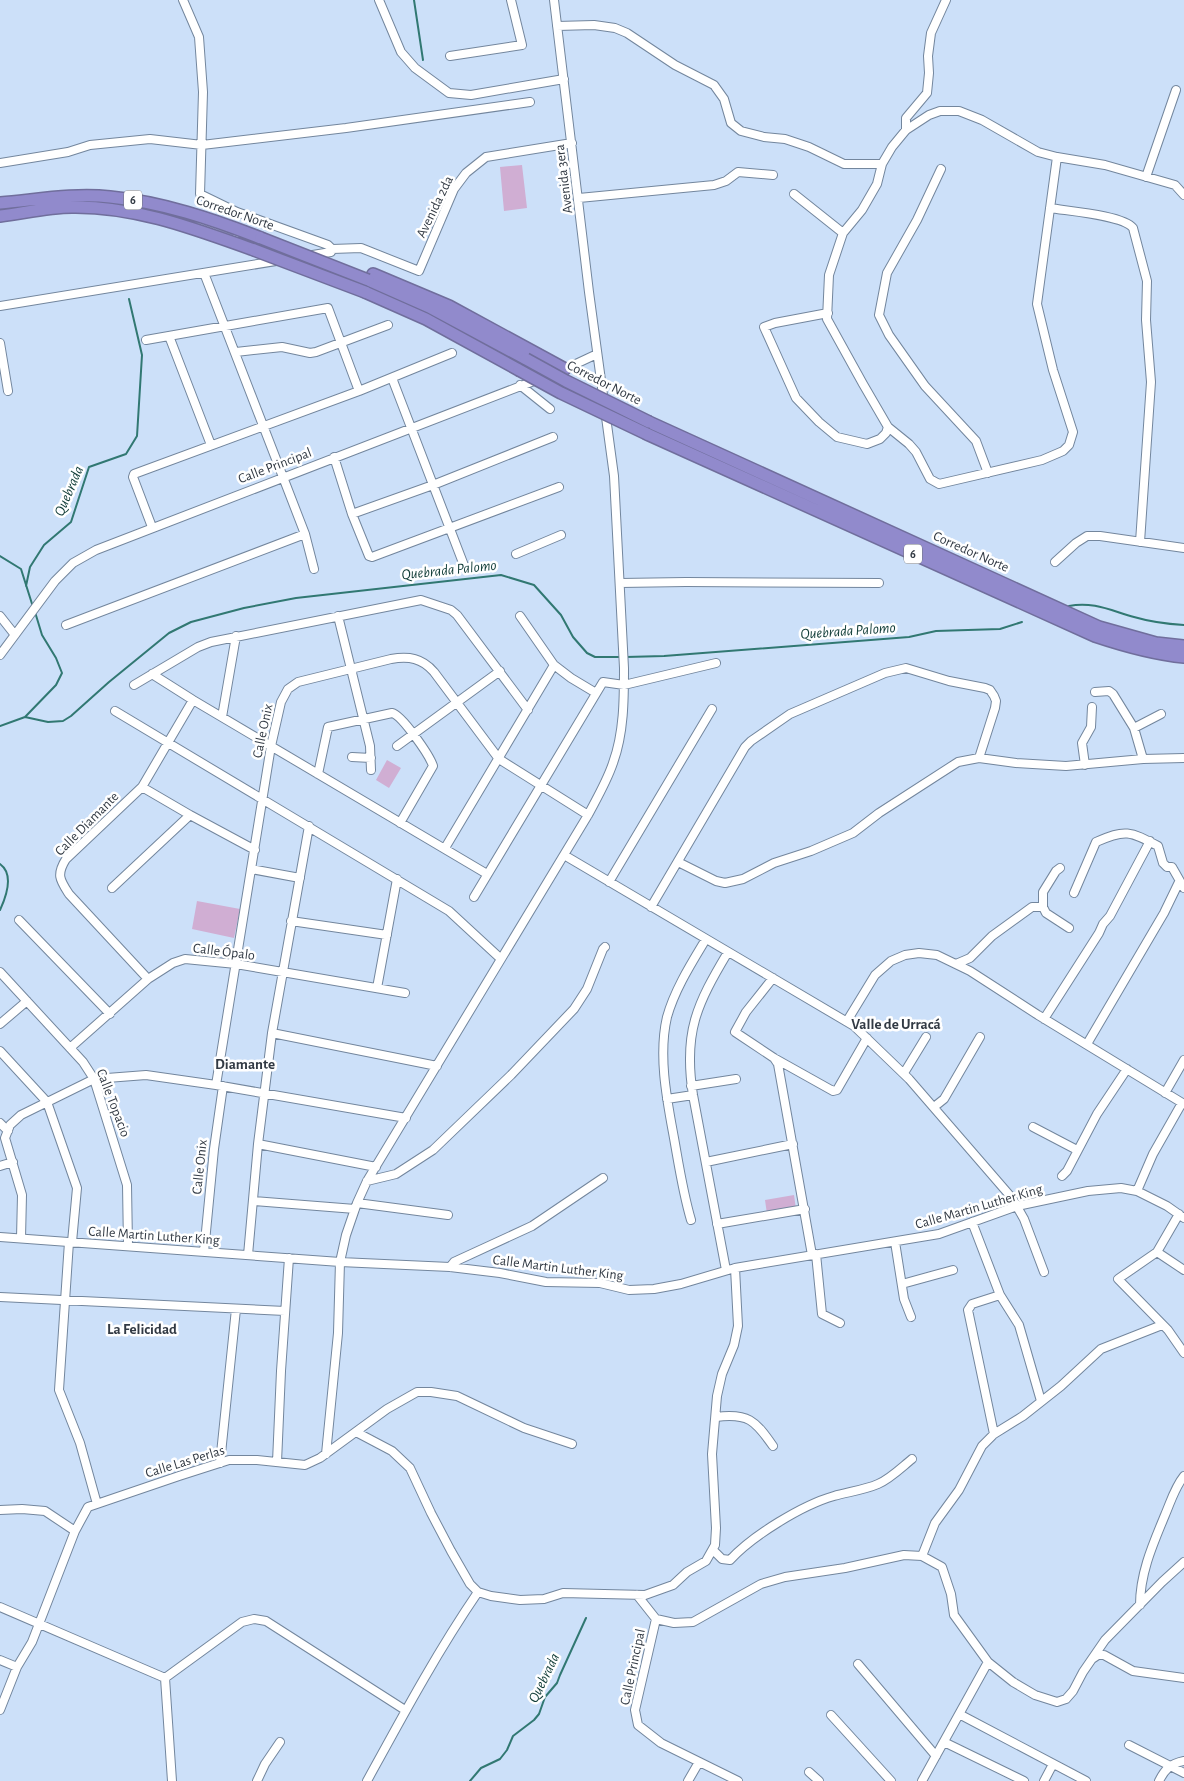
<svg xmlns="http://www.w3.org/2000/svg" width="1184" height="1781" viewBox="0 0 1184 1781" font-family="'Alegreya Sans',sans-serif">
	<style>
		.green { fill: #d0aed3 }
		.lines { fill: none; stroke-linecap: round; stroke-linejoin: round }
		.stream { stroke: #317872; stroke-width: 2 }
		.minor-casing { stroke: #73869d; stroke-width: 10 }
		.highway-casing { stroke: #706e9c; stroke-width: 14 }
		.minor { stroke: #fff; stroke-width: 8 }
		.highway { stroke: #918acc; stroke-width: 11 }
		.highway-bridge-casing { stroke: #706e9c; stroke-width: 14; stroke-linecap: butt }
		.highway-bridge { stroke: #918acc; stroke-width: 11 }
		.labels { text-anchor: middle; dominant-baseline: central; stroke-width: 5; stroke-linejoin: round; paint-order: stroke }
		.shield { fill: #fff; stroke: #70757c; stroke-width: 1 }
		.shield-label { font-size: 12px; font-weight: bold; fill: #323a44 }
		.street-label { font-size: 14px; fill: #323a44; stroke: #fff }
		.water-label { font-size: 15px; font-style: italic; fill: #103c37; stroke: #fff }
		.neighbourhood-label { font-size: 15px; font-weight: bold; fill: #323a44; stroke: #fff }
	</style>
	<rect width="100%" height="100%" fill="#cce0f9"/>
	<path class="green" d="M522,165l5,43 -23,3 -4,-44z
		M387,760l14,8 -12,20 -13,-8z
		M197,901l43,8 -6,29 -42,-9z
		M794,1195l2,14 -29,5 -2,-14z"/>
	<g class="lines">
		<path class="stream" d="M414,0l9,60
			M0,556l21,13 12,38
			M26,586l4,-19 14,-22 27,-23 18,-55 37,-13 11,-18 5,-81 -13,-56
			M1069,606c24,-5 43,5 65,11 17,5 33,7 50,8
			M626,657l38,-1 245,-19 27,-6 64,-2 22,-7
			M25,717l31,-32 6,-12 -6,-15 -14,-23 -7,-23
			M0,726l25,-9 23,5 15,-1 8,-5 38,-34 60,-49 22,-11 53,-14 52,-10 205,-23 33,10 27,30 12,22 14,16 8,4h26
			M0,864c14,10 6,33 0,46
			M470,1781l11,-13 19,-9 7,-9 6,-14 21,-16 5,-6 6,-17 12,-14 3,-8 26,-57"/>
		<g class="minor-casing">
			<path id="minor" d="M183,0l16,37 4,55 -3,102 37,18 91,33 4,4
				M379,0l22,52 14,16 34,25 22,2 93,-16
				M557,26l37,-1 21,3 12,5 48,32 39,20 10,14 7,24 10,8 23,6 21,2 24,8 35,17h38
				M450,56l72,-11 -11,-45
				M906,130v-12l21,-25 2,-20 -1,-17 3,-23 15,-33
				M1057,157l-20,147 16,66 20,62 -4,13 -6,6 -21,9 -103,24 -9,-5 -14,-27 -7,-8 -21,-17 -25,-43 -36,-65 2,-44 14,-42 19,-23 15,-26 5,-20 10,-17 14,-17 23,-15 11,-4h19l23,9 56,32 19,5 48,8 70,20 9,10
				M0,163l68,-11 22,-7 60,-6 52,6 144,-17 184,-26
				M941,169l-24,51 -30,53 -8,42 10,20 36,51 51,55 12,32
				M1146,177l30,-87
				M794,194l49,39
				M579,198l135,-13 12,-4 12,-9 35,3
				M1050,208c17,3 73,7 83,20l14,53 -1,39 5,62 -11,160
				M204,273l101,261 9,35
				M0,306l331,-54 1,-3 29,-1 58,23 35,-82 12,-16 20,-16 86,-14
				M828,313l-53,10 -11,4 32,71 23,24 18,15 30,7 13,-5 6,-6 2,-6
				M169,336l42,109
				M146,340l182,-32 31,83
				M0,343l8,48
				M236,352l46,-5 28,6 6,-1 72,-27
				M392,378l73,190
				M520,385l30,24
				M334,457l18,57 17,42 3,1 187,-70
				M352,514l81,-29 120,-48
				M152,527l-19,-50 1,-3 225,-83 93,-38
				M516,554l45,-19
				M1055,562l21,-19 11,-7h13l84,12
				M620,583l66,-1 193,1
				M0,616l15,19
				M338,616l32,130 1,24
				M520,616l34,49 17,13 25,15
				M66,625l239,-91
				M0,655l55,-74 18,-18 23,-13 469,-181 32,-15
				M152,674l41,26 294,174
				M134,685l64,-38 13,-5 210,-42 30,10 6,5 71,95
				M1095,692l14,-1 4,3 21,34 9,31
				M115,711l334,200 52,48
				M222,717l14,-81
				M1134,728l27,-14
				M397,746l103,-75
				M352,757l19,1
				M1085,765l-3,-22 9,-16 1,-20
				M318,774l10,-47 64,-14c10,2 38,43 41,53l-33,57
				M142,787l51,-87
				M445,848l109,-183
				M564,855l290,171 55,53 103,119 12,21 20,53
				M678,862l38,19 9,2 18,-4 31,-16 37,-12 42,-18 26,-20 79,-51 21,-4 37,5 50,3 77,-7 41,-1
				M251,869l49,9
				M609,882l103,-173
				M112,888l78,-73
				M1074,893l22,-51c29,-13 34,-11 62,4l5,17 4,4h5l12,21
				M474,897l129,-215 21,3 92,-22
				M651,907l94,-160 6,-6 39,-27 95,-41 21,-5 43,13 36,7 5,2 4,6 2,5 -1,7 -16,50
				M1043,907v-15l13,-21 4,-3
				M19,920l91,94
				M291,921l96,14
				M956,964l14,-6 22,-22 40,-29h11l3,6 23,15
				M0,972l83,90 11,17 33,106 1,60
				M773,978l-27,34 -11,20 39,26 59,33 4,-1 30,-52
				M148,979l-79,-85c-9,-14 -13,-19 -3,-35l76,-72 48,28 65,35
				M377,988l20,-109
				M1044,1019l55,-86 4,-9 7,-8 40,-75
				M847,1021l28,-46 16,-14 14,-6 14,-2 18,2 33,16 68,44 146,89
				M0,1024l27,-23
				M272,1033l165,33
				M1087,1044l77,-131 15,-31
				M70,1048l78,-69 25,-16 12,-4 51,5 169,29
				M0,1051l47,51 30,86 -5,54
				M774,1058l4,6 34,191
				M904,1073l22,-36
				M216,1085l55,-339 10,-44 7,-13 10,-7 93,-23c18,-3 31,-1 43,13l65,87 89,56
				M691,1086l45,-7
				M1165,1093l19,-33
				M667,1099l26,-4
				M934,1107l10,-8 36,-62
				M0,1123l8,8
				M1033,1127l44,23
				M258,1144l118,23
				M706,1162l87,-18
				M0,1166l13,-4
				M1062,1176l5,-5 30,-57 30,-45
				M367,1181l29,-7 37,-24 78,-75 63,-66 13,-20 16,-40 2,-2
				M1137,1191l16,-37 29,-51
				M253,1201l102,8
				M357,1203l91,12
				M1179,1214l-22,38 -39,27 50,51 16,23
				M691,1220c-8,-27 -12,-54 -17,-82 -7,-38 -16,-82 -7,-121 8,-28 24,-53 39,-78
				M972,1222l28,73 19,30 22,76
				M717,1224l88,-15
				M0,1237l340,25 110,5 50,6 46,9 54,1 29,7 25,-1 27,-5 54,-16 204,-34 78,-28 71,-15 33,-3 16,3 30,15 17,12
				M21,1238l1,-43 -17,-57 5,-13 11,-10 73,-36 52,-4 70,10 190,33
				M69,1242l-10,148 21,53 17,61
				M895,1242l9,57 7,18
				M204,1252l10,-103 9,-63
				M1157,1252l27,18
				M816,1254l6,60 18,9
				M248,1255l10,-111 14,-111 37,-207
				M450,1267l4,-5 78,-36 71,-48
				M726,1270l-33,-175c-10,-63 4,-91 35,-143
				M902,1284l51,-14
				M0,1297l285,14
				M716,1417c32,-4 39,3 57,29
				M356,1432l36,19 18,17 21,45 20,38 19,33 8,8 13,4 29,4 24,-1 19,-6 82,2 28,-10 14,-13 19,-11 9,-16 1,-17 -4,-74 5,-58 5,-22 12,-29 4,-19 -3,-58
				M994,1434l-26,-124 4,-6 28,-9
				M326,1454l12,-121 2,-71 6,-27 11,-32 10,-22 221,-366c9,-17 19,-34 25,-52 11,-30 11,-64 11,-95l-10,-192 -25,-184 -35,-292
				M277,1462l4,-91 8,-113
				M220,1463l16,-154
				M0,1510l22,-1 23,2 30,20
				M713,1550l9,9 8,1c22,-24 72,-55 104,-64 14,-4 30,-6 44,-12 12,-5 24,-17 34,-25
				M922,1556l13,-33 24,-33 23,-44 12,-12 29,-18 38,-30 40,-37 61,-24
				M637,1595l19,24 18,4 19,-1 68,-38 24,-7 60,-9 59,-13 18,1 20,11 9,27 3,21 34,47 25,20 22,13 22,7 9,-3 7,-8 10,-19 22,-32 57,-58 22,-20
				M1140,1605c0,-32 13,-61 25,-90 6,-14 10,-28 19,-39
				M0,1607l165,71
				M656,1619l-21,91 3,15 23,18 77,38
				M1092,1659l6,-4h6l29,16 51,7
				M0,1660l17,7
				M858,1664l78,92
				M165,1678l77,-56 12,-3 12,2 139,89
				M165,1678l7,103
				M0,1710l17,-43 15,-25 43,-111 13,-24 91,-31 50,-16h28l48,5 15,-7 67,-49 30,-17h14l26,4 67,32 48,16
				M959,1714l127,67
				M831,1715l60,66
				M944,1742l80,39
				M1129,1745l55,28
				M809,1772l10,9
				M257,1781l8,-17 15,-22
				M367,1781c35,-64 70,-129 111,-189
				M688,1781l11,-19
				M922,1781l66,-119
				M1044,1781l9,-17
				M1159,1781c6,-12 11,-17 25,-20"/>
		</g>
		<g class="highway-casing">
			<path id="highway" d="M0,203c36,-3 74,-10 110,-6 52,5 102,22 151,41
				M0,216c24,-3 49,-9 72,-9 64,-1 123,22 182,43
				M373,274l76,32 116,63
				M368,280l61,27 97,52
				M365,292l61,27 93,51
				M649,422l450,205 57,16 28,3
				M647,434l448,202c30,10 58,18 89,21"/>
		</g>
		<use href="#minor" class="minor"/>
		<use href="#highway" class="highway"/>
		<g class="highway-bridge-casing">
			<path id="highway-bridge" d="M261,238l107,42
				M254,250l111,42
				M526,359l40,22 83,41
				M519,370l42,23 86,41"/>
		</g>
		<use href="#highway-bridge" class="highway-bridge"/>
	</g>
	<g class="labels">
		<g class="shield">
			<rect x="124" y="190.5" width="18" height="19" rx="4"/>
			<rect x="904" y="544.5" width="18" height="19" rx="4"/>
		</g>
		<g class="shield-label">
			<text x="133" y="200">6</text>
			<text x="913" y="554">6</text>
		</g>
		<g class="street-label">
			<text transform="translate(564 179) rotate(-97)">Avenida 3era</text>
			<text transform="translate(435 207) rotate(-64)">Avenida 2da</text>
			<text transform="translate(235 213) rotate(19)">Corredor Norte</text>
			<text transform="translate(604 383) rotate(27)">Corredor Norte</text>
			<text transform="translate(275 466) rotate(-21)">Calle Principal</text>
			<text transform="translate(971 552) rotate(24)">Corredor Norte</text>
			<text transform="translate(263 731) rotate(-78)">Calle Onix</text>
			<text transform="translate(87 824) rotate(-45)">Calle Diamante</text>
			<text transform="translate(224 952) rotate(7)">Calle Ópalo</text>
			<text transform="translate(113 1103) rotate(69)">Calle Topacio</text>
			<text transform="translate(200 1167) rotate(-84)">Calle Onix</text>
			<text transform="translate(979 1207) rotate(-16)">Calle Martin Luther King</text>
			<text transform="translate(154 1236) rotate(4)">Calle Martin Luther King</text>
			<text transform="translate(558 1268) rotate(7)">Calle Martin Luther King</text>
			<text transform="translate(185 1462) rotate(-17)">Calle Las Perlas</text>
			<text transform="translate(633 1667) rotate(-78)">Calle Principal</text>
		</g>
		<g class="water-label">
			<text transform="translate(69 491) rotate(-67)">Quebrada</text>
			<text transform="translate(449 570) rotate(-6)">Quebrada Palomo</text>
			<text transform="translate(848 631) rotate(-4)">Quebrada Palomo</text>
			<text transform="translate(544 1678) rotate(-64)">Quebrada</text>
		</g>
		<g class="neighbourhood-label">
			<text x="896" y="1024">Valle de Urracá</text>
			<text x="245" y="1064">Diamante</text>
			<text x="142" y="1329">La Felicidad</text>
		</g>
	</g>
</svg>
